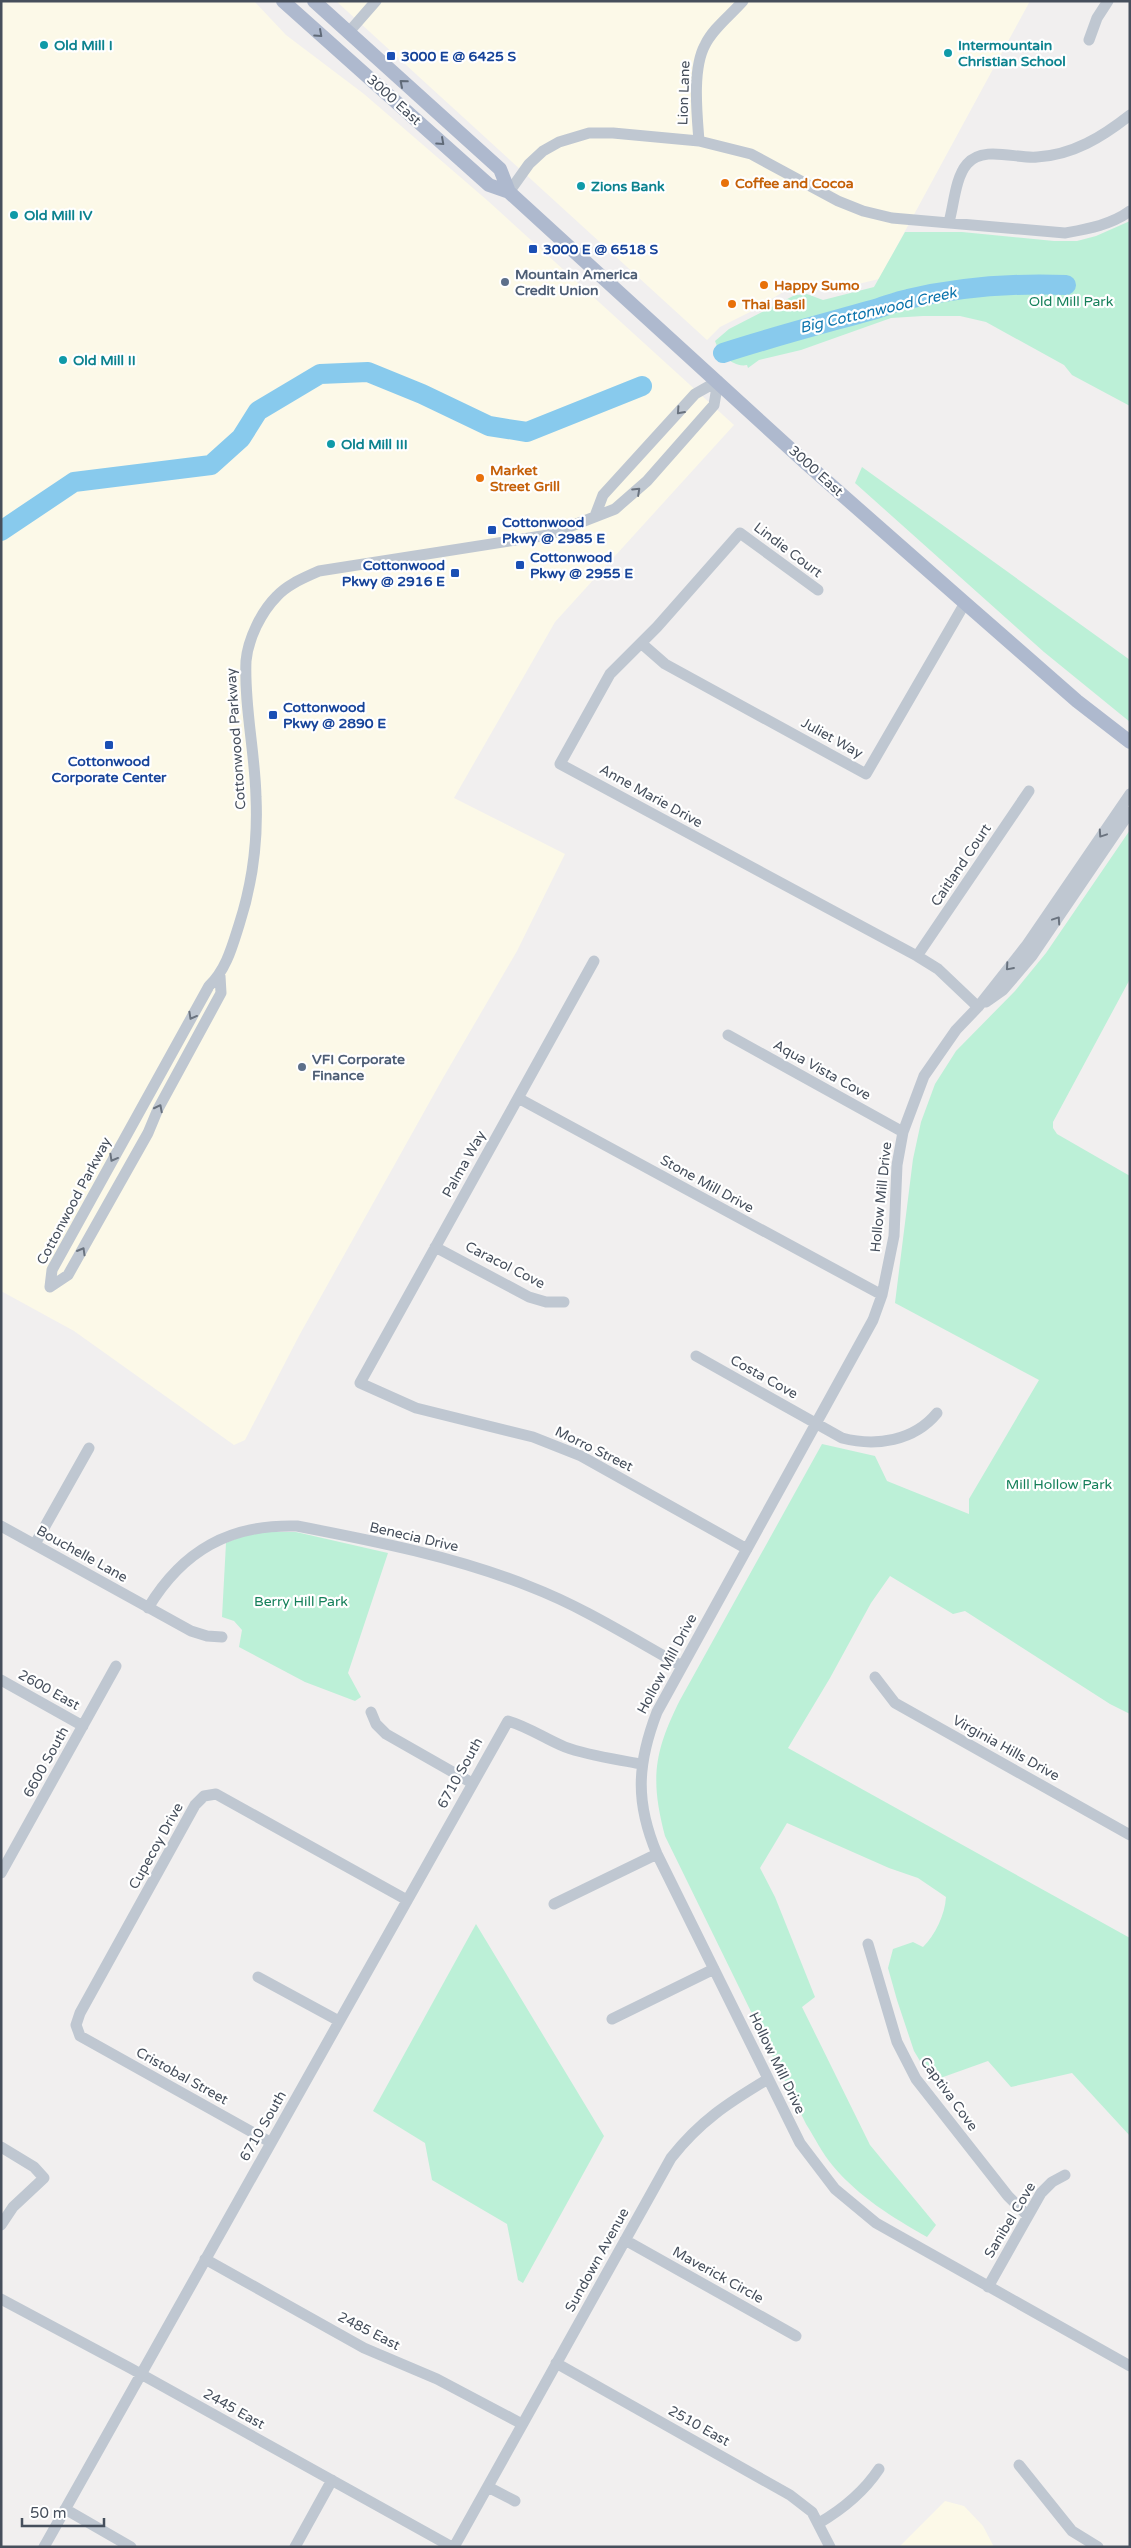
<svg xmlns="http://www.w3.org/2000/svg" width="1131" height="2548" viewBox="0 0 1131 2548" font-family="'Varela Round',sans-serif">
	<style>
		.commercial { fill: #fcf9e8 }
		.green { fill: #bcf0d7 }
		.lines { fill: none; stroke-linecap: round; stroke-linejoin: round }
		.river { stroke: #88caed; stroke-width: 20 }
		.minor { stroke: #bfc7d1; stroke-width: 11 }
		.major { stroke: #aeb9ce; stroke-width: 14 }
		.oneway { stroke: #606a78 }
		.oneway2 { stroke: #6a737f }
		.culture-dot { fill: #0f9aa8; stroke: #fff; stroke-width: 2 }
		.transit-dot { fill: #1a4fb4; stroke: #fff; stroke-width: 2 }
		.food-dot { fill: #e8710a; stroke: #fff; stroke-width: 2 }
		.service-dot { fill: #5c6f8a; stroke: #fff; stroke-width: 2 }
		.labels { text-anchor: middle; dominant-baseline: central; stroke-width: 4.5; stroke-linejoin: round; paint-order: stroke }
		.culture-label { font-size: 14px; font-weight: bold; fill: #0d838f; stroke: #fff; text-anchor: start }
		.transit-label { font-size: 14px; font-weight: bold; fill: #164399; stroke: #fff; text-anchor: start }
		.street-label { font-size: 14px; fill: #464f5c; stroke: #fff }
		.food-label { font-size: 14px; font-weight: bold; fill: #c56008; stroke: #fff; text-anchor: start }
		.service-label { font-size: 14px; font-weight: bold; fill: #4e5e75; stroke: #fff; text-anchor: start }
		.park-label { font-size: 14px; fill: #15805a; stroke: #fff }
		.water-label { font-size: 15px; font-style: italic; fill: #0a73ac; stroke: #fff }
	</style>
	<rect width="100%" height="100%" fill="#f1efef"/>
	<path class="commercial" d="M1,1h253l32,34 78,59 124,107 246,224 -179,197 -101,176 111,56 -48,97 -74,127 -143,256 -55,106 -11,5 -160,-114 -73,-40z
		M336,1h694l-151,278 -25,6 -20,1 -13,5 -15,-5 -23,6 -31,19 -32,16 -13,13z
		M945,2501l19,5 19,20 11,21h-95z"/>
	<path class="green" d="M1130,221v185l-58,-31 -8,-10 -78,-43 -26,-6h-37l-32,2 -90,32 -42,10 -11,8 -1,-3c-14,3 -28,-12 -32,-24l14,-12 66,-34 12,-1 16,6 51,-13 31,-55h57l92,9h23l19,-5z
		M862,467l268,193v62l-86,-70 -189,-169z
		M1130,830v149l-77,143v6l4,6 73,42v538l-20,-10 -145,-93 -12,3 -63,-38 -19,27 -41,75 -42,70 342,190v198l-58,-63 -61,14 -23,-26 -56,20 -18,-30 -17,-51 -9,-32 5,-19 20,-7 10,5c12,-12 22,-32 23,-50l-28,-19 -29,-10 -102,-45 -27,45 15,29 40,100 -13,10 68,138 66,80 -9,12c-35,-20 -68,-40 -94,-71 -11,-13 -18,-28 -27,-42l-141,-288c-15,-57 -11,-84 15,-136l142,-256 53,12 12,25 82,33v-15l70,-119 -144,-77 18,-144 8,-37 14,-38 21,-33 59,-60 31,-38z
		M261,1532h35l92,21 -40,120 13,24 -6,4 -50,-19 -66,-35 3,-17 -8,-9 -12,-4 4,-74 16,-7z
		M476,1924l128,212 -81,147 -5,-3 -11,-56 -75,-44 -7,-37 -52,-32z"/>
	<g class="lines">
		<path class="river" d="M723,353c49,-16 99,-29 149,-43 12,-3 24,-9 36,-11 51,-12 106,-16 158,-14
			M1,531l73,-49 137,-17 30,-27 17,-27 62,-37 48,-2 54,22 67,32 38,6 115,-46"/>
		<path class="minor" d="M348,33l28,-32
			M1089,40l8,-22 11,-17
			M699,141c-2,-27 -7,-72 6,-96 8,-17 26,-30 38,-44
			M509,192l20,-28 14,-13 16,-9 30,-9h24l86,8 52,13 87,47 25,10 29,7 173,15c22,-4 46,-8 65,-22
			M949,222c5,-17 6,-44 18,-58 16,-19 49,-5 70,-7 36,-2 65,-20 93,-42
			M595,516l8,-21 92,-101 23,-13
			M818,590l-78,-57 -83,94 -47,47 -50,90 357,192 21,13 40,38
			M641,643l24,21 201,110 99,-171
			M1130,794l-104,152 -48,61 -22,23 -32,46 -21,56 -6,33 -3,71 -12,59 -9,25 -216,392c-20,52 -22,90 0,142l143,289 35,46 41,34 254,143
			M917,956l112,-165
			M594,961l-234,422 56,25 117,29 48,19 166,93
			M986,1002l17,-12 29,-34 98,-144
			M728,1035l175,97
			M518,1098l364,197
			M435,1247l94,50 17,5h18
			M50,1287l2,-17 157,-284c17,-16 23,-39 30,-61 13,-40 19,-85 17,-128 -1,-45 -12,-91 -10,-136 2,-22 15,-49 31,-65 11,-12 27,-18 42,-25l229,-36 67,-26 32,-28 67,-76 4,-24
			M50,1287l18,-12 80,-142 10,-24 63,-116 -1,-17
			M696,1356l146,82c34,9 72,3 95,-25
			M1,1526l190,105 16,5 15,1
			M35,1544l54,-96
			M148,1608c35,-58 82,-84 149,-82 78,15 160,31 234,61 52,20 102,52 151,79
			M875,1677l20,26 235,132
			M1,1680l82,46
			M371,1712l5,12 10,10 86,49
			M1,1873l115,-207
			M554,1904l103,-50
			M868,1944l29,98 19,37 92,117 20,20
			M258,1977l81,44
			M612,2019l102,-50
			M270,2142l-190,-106 -4,-11 4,-12 115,-208 9,-9 12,-2 191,106
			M1,2147l33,20 10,11 -31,29 -12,18
			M625,2240l171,96
			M205,2259l159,89 73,31 85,45
			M988,2287l53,-94 11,-11 13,-7
			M1,2299l129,69 322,179
			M556,2363l234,132 22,17 18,35
			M1019,2465l53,66 26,16
			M488,2487l27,14
			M65,2509l66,38
			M819,2523c24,-14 44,-30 60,-54
			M44,2547l464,-826c21,6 37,18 57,26 24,9 51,12 76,17
			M295,2547l37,-67
			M454,2547l217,-389c29,-37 57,-55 97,-79"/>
		<path class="major" d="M283,1l206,184 20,7 298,272 158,139 112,98 53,41
			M314,1l186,168 9,23"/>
	</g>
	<defs><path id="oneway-chevron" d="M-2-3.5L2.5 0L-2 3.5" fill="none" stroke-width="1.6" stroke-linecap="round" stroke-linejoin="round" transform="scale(1.25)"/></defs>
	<g class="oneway">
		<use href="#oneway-chevron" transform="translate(319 34) rotate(42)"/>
		<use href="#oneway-chevron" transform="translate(403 83) rotate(-139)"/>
		<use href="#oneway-chevron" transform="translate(441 142) rotate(42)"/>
	</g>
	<g class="oneway2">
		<use href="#oneway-chevron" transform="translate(680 411) rotate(132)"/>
		<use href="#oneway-chevron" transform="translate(637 491) rotate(-43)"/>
		<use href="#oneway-chevron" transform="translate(1102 834) rotate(124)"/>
		<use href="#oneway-chevron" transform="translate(1057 920) rotate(-56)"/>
		<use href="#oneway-chevron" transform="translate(1009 967) rotate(131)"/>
		<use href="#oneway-chevron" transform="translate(192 1016) rotate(119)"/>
		<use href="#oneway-chevron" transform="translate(159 1108) rotate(-63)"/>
		<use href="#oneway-chevron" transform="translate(113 1158) rotate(119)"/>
		<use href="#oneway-chevron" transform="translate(82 1251) rotate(-60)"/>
	</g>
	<g class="culture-dot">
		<circle cx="44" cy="45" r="5"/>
		<circle cx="948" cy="53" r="5"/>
		<circle cx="581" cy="186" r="5"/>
		<circle cx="14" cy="215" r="5"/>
		<circle cx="63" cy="360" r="5"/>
		<circle cx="331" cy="444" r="5"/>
	</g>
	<g class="transit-dot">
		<rect x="386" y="51" width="10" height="10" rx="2.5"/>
		<rect x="528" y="244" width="10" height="10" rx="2.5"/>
		<rect x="487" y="525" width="10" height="10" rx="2.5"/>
		<rect x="515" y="560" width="10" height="10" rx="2.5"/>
		<rect x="450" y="568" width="10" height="10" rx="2.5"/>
		<rect x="268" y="710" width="10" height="10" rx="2.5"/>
		<rect x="104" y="740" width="10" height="10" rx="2.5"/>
	</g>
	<g class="food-dot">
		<circle cx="725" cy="183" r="5"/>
		<circle cx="764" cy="285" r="5"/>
		<circle cx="732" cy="304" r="5"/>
		<circle cx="480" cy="478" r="5"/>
	</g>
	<g class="service-dot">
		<circle cx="505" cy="282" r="5"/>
		<circle cx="302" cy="1067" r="5"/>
	</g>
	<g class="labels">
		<g class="culture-label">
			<text x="54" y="45">Old Mill I</text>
			<text x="958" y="45">Intermountain<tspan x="958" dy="16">Christian School</tspan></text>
			<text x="591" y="186">Zions Bank</text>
			<text x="24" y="215">Old Mill IV</text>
			<text x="73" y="360">Old Mill II</text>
			<text x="341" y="444">Old Mill III</text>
		</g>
		<g class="transit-label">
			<text x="401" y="56">3000 E @ 6425 S</text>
			<text x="543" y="249">3000 E @ 6518 S</text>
			<text x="502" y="522">Cottonwood<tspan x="502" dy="16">Pkwy @ 2985 E</tspan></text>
			<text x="530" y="557">Cottonwood<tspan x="530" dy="16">Pkwy @ 2955 E</tspan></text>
			<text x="445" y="565" text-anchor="end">Cottonwood<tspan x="445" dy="16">Pkwy @ 2916 E</tspan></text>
			<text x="283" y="707">Cottonwood<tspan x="283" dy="16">Pkwy @ 2890 E</tspan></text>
			<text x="109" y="761" text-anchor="middle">Cottonwood<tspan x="109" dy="16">Corporate Center</tspan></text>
		</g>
		<g class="street-label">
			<text transform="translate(684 93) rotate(-88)">Lion Lane</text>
			<text transform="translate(394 100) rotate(42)">3000 East</text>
			<text transform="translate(816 471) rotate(42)">3000 East</text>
			<text transform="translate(788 550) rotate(37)">Lindie Court</text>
			<text transform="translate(832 738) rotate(29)">Juliet Way</text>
			<text transform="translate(236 739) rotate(-94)">Cottonwood Parkway</text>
			<text transform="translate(651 796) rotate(29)">Anne Marie Drive</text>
			<text transform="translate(961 865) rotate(-56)">Caitland Court</text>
			<text transform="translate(822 1070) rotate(29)">Aqua Vista Cove</text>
			<text transform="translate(464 1164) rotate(-61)">Palma Way</text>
			<text transform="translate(707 1184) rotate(29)">Stone Mill Drive</text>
			<text transform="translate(881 1197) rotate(-84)">Hollow Mill Drive</text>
			<text transform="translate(74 1201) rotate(-62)">Cottonwood Parkway</text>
			<text transform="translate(505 1265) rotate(27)">Caracol Cove</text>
			<text transform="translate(764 1377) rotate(29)">Costa Cove</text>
			<text transform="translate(594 1449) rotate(26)">Morro Street</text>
			<text transform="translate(414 1537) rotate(13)">Benecia Drive</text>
			<text transform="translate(82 1554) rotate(29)">Bouchelle Lane</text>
			<text transform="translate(667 1664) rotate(-62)">Hollow Mill Drive</text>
			<text transform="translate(49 1690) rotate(29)">2600 East</text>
			<text transform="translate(1006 1748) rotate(29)">Virginia Hills Drive</text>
			<text transform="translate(46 1762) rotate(-61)">6600 South</text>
			<text transform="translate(460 1773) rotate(-61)">6710 South</text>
			<text transform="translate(156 1846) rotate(-61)">Cupecoy Drive</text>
			<text transform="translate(777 2063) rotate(64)">Hollow Mill Drive</text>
			<text transform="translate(182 2076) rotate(29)">Cristobal Street</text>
			<text transform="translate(949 2094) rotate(54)">Captiva Cove</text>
			<text transform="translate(263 2126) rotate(-60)">6710 South</text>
			<text transform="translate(1010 2220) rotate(-59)">Sanibel Cove</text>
			<text transform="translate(597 2260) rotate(-61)">Sundown Avenue</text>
			<text transform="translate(718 2275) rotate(29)">Maverick Circle</text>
			<text transform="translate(369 2331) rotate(27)">2485 East</text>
			<text transform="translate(234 2409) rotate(29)">2445 East</text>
			<text transform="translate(699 2426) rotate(29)">2510 East</text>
		</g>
		<g class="food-label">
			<text x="735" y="183">Coffee and Cocoa</text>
			<text x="774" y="285">Happy Sumo</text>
			<text x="742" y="304">Thai Basil</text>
			<text x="490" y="470">Market<tspan x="490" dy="16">Street Grill</tspan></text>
		</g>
		<g class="service-label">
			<text x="515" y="274">Mountain America<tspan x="515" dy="16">Credit Union</tspan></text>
			<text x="312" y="1059">VFI Corporate<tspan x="312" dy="16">Finance</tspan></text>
		</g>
		<g class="park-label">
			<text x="1071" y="301">Old Mill Park</text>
			<text x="1059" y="1484">Mill Hollow Park</text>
			<text x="301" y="1601">Berry Hill Park</text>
		</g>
		<g class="water-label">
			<text transform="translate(878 310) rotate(-13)">Big Cottonwood Creek</text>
		</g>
	</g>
	<rect width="1131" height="2548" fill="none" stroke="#464f5c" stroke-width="5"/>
	<path d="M22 2518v8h82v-8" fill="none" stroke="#464f5c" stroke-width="2.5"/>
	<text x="30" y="2518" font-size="15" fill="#464f5c" stroke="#ffffff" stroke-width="4" paint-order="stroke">50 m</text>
</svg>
